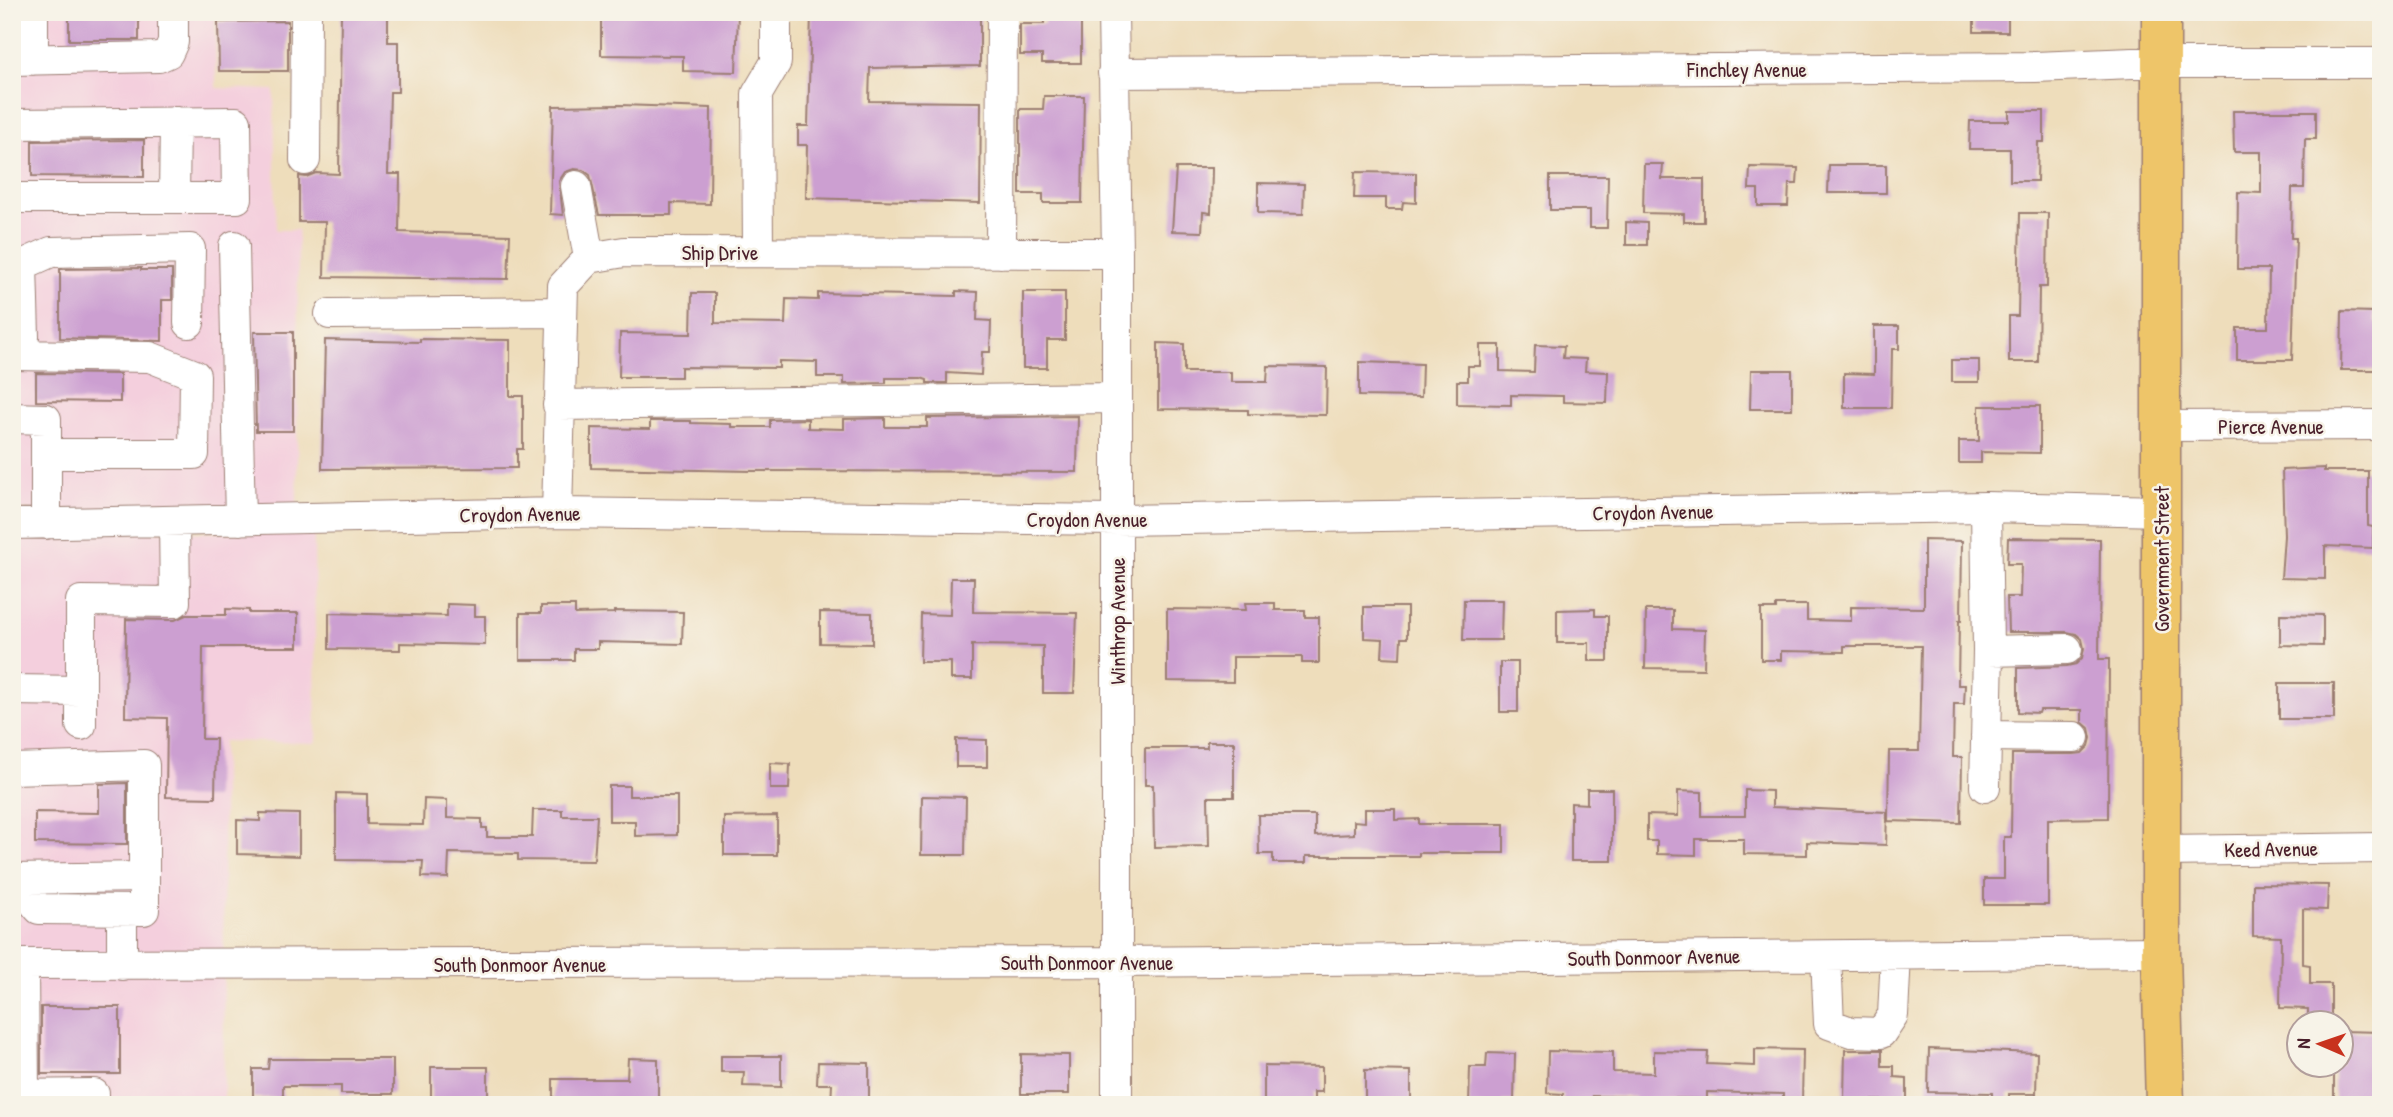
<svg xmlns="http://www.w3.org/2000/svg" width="2393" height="1117" viewBox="0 0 2393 1117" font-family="'Patrick Hand',sans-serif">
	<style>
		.built { fill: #f4cfdd }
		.building { fill: #cc9fd1 }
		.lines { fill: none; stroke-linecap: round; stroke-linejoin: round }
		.minor-casing { stroke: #9c7e73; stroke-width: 32 }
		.major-casing { stroke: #9c7e73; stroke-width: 41 }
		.minor { stroke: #fff; stroke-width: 30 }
		.major { stroke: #eec569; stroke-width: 38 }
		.labels { text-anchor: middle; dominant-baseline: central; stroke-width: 5; stroke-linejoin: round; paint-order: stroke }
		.street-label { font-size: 21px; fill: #4a1f2b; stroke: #f7f3e8 }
	</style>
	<rect width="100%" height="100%" fill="#f7f3e8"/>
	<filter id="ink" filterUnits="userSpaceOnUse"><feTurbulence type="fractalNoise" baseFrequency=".0143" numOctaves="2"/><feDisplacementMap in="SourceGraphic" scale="14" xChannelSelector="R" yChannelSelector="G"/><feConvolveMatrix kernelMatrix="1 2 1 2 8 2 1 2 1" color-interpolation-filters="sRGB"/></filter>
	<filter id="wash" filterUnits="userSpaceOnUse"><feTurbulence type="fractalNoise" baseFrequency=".00686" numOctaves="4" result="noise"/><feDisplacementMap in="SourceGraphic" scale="28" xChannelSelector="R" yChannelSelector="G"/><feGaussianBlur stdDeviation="1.57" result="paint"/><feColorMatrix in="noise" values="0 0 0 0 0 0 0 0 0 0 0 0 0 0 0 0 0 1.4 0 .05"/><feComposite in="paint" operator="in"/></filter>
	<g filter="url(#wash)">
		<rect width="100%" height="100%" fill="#edb"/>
		<path class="built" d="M12,12h203l1,76 58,2 2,140h22l-1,280h-285z
			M12,530l302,4 2,209 -93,-2 1,364h-212z"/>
		<g id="blocks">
			<path class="building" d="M69,12h70v28h-70z
				M341,12h47v30h10v50h-8l-2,82h12l-1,58 111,3 -2,44 -184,-2 1,-55h-26v-46l7,1 10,-4 23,1z
				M601,12h137l-2,60 -53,-1v-15l-82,-1z
				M811,12h169v54l-110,2 -1,33 112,1 -1,101 -174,-5 1,-53h-9v-19h10z
				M1044,12h37v51h-39v-8h-22v-31h24z
				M1974,12h34v20h-34z
				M288,21v50h-69l-1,-49z
				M1044,96h40l-2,107h-39v-9h-23v-85h23z
				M620,105l91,3 -1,96 -39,-1v12h-72l-9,-40 -7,-5 -9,-1 -9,3 -6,9 4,34 -13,-1 3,-108z
				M2009,111h35v31h-6l-1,39h-27v-32h-41l1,-28h39z
				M2233,111h83v28h-11l-1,49h-12l-1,50h5l-4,122h-55v-32h31l1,-59h-32l1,-77 23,1v-41h-27z
				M144,140v37l-112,-1v-35z
				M1644,164h19l-1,15h42v43h-20v-8l-41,-1z
				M1829,165h57v28h-58z
				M1750,167l48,1 -1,16h-8l-1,22h-30v-17h-9z
				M1176,168h36l-1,45 -8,-1 -1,20 -30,-1z
				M1355,172l61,1v30l-13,-1 -1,7h-16v-11h-32z
				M1550,176h58l-1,52h-17v-18h-40z
				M1258,183l46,1 -1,30 -45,-1z
				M2020,213h28l-1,74h-8l-1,75h-29v-46h9z
				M1626,222l21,1v22h-21z
				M141,268v2h31v30h-10v41l-102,-3v-69z
				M956,291l22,1 -1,28 14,1 -1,31h-8l-1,23 -34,-2v10h-20v-3l-6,-2h-35v5l-42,1v-7h-27v-15l-38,-1v7l-98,-1v10h-62l1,-44 71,1 1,-41h23v30l70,1 1,-25 32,1v-7l138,3z
				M1023,292h42v48h-18v28h-24z
				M2342,311l32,1v11h7v47h-40z
				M1874,326h25v23h-7l-1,59h-47v-35l30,1z
				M254,332h39v99h-37z
				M420,339l90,1v56h13v53h-6v19l-195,1 3,-129 95,2z
				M1158,343l26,1v28h47v10h36l1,-16 59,1 -1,48 -78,-1v-4l-90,-1z
				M1480,345h20v26l34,1 1,-27 29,1 -1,12 23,1 -1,12 23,1 -1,31 -44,-1v-6l-52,-1v10l-54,-1v-23h11v-15h12z
				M1952,360h27v22h-27z
				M1359,362l63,2 -1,33 -62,-1z
				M1751,370h41v39h-42z
				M36,373l84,1v28l-84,-1z
				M1979,406h61v47l-59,-1v11h-22v-22h20z
				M1078,416l-1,56 -325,-1 -161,-3v-40l59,1v-8h41v2l40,1v3h39v-7l38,-1v9l36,1v-10l41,-1v9h42v-9z
				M2324,468v3h44v55l5,1v21l-48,-2v33l-44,-1 3,-42 -2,-66z
				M2008,538l92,1 -1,120h10l-1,159 -60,1v86h-64v-26h20v-42h7l1,-83h62l8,-1 7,-7 2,-8 -2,-10 -7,-6v-12h-42l-1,3 -21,-1v-44l49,-2 9,-2 6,-6 2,-10 -2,-9 -6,-5 -9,-2h-59l-1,-35h13l1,-33h-14z
				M1924,540l38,1 -1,80h-2l-1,64h7l-1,19h-10l-1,53h9l-1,66 -73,-2 1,-70h30l2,-105h-77v6l-63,-1v9h-20v-51h15v-4h31v15l44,1v-14l73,1z
				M951,578h23l-1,34 104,1 -3,80h-31v-47l-71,-1v34h-21v-17h-31l1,-48 29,1z
				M1464,600h38l-1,40h-38z
				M1245,603h30v7h30v7h14v46h-17v-6h-69v25l-66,-1v-72l79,1z
				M447,604l28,1v11h10v29l-85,-2v7l-71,-1v-36l118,3z
				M541,606h34v8l39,-1v-2l69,1 -1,32 -84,-2v7h-24v11h-54v-47h21z
				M1364,607h43v31h-6l-1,20 -18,-1 1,-18 -19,-1z
				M226,609l23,1v3h49v34h-95l-1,92h14l-1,59 -49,-1 1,-79 -42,-1 1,-98 49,1 11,-5h40z
				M1595,609v7h13v45h-19v-18h-32v-33z
				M1646,610h27v19l32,1 -1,39 -59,-1z
				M820,612l52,1v31l-52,-1z
				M2280,614l43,1v31l-43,-1z
				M1500,662h18v50h-18z
				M2279,683h55v36h-55z
				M956,739l31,1v27h-31z
				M1207,742h27v55h-26l1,49 -55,1 -1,-62h-8v-37h62z
				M770,763l20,1 -1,25h-19z
				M127,783v61l-92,-1v-31l64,1v-29z
				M609,786h20v10h48v39l-42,1v-15h-26z
				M1587,789h25v72h-41v-58l16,1z
				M1745,790l27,1v16l115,5 -1,33 -79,-3v13l-63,-1v-15h-48v16l-39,-1v-13h-10v-26l31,1v-25l24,1v24h43z
				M336,793l31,1v30l56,1 1,-26 23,1v18l35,1v9h5v9h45l1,-27h29v6h35l-3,45 -76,-1v-6l-69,-1 -1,25 -26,-1 1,-16 -87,-1z
				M922,796l44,1 -1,58h-44z
				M1365,809h30v11l24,-1v5h85v29h-85v3h-113v7h-33v-9h-14l-1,-39h57v21l39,-2v-13l11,1z
				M260,813l39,1v42l-62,-2v-34l23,1z
				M777,816v39h-53v-38z
				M2253,884l75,1 -1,25 -24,-1v55l7,1v19h21v39h-23v-14l-28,-1 1,-71 -28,-1z
				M41,1007h79v67h-79z
				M2341,1031l40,1v25h-5v45h-42v-37h7z
				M1755,1049l48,1 -1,53 -19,-1v-8l-76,-2v7l-55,-1v7h-17v-8l-43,-1v9h-29v-11l-16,-1 1,-42 65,1v20l41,1v-22l54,1 -1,12 48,2z
				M1929,1049l108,4 -1,41h-27v11h-17v-12l-64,-1z
				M1845,1050h37v16h12v11l13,1v23l-63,-1z
				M1487,1053l28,1 -1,47h-11v4h-34l1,-38h16z
				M1021,1054l48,1v39h-48z
				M721,1056h60v31l-38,-1 1,-14h-23z
				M628,1058l30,1v46h-105v-26h74z
				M269,1059h124v35h-52v-8h-58v12h-30v-29h15z
				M818,1062l51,1v42h-38l1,-21h-15z
				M1264,1066l58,1v25h-8v13h-50z
				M431,1067h57v38h-57z
				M1365,1070l46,1v34l-46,-3z"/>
		</g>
	</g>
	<g filter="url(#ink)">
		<use href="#blocks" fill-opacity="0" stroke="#9c7e73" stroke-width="2"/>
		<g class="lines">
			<g class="minor-casing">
				<path id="minor" d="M33,12v48
					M1113,12l4,241v852
					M12,60l147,-3 9,-4 5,-11v-30
					M1113,73l922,-6 98,-4h248
					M12,124l224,-2 1,76h-225
					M305,160l1,-148
					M576,186l13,72
					M174,198l1,-76
					M234,246l6,274
					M758,252l-1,-158 19,-32v-50
					M1001,253l1,-241
					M12,265h10l2,72
					M22,265l29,-13 139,-3 -1,74
					M330,314l232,-2
					M12,355l138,2 45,18 -1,79h-147
					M558,405l559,-7
					M12,418l34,1v105
					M2161,426l220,-1
					M557,513l6,-227 26,-28 35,-6 493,1
					M12,524l545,-11 560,7 869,-13 175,4
					M1988,651l79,-2
					M12,690l69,1v-90l94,1 -1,-81
					M81,691v34
					M1986,736l88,1
					M12,769l132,-4v145l-105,-1 -25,-30
					M1985,787l3,-136 -2,-144
					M2162,851l219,-3
					M12,879l132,-2
					M1826,956l3,68 22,8 30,1 12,-18 3,-60
					M12,964l1105,-2 1044,-10
					M23,964l1,130
					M122,965v-55
					M12,1095l82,-1v11"/>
			</g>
			<g class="major-casing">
				<path id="major" d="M2161,12v940l4,153"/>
			</g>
			<use href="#minor" class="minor"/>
			<use href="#major" class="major"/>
		</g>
	</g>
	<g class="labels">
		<g class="street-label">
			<text x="1747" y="69">Finchley Avenue</text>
			<text x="720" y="252">Ship Drive</text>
			<text x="2271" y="426">Pierce Avenue</text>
			<text transform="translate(1653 512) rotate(-1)">Croydon Avenue</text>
			<text transform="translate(520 514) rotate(-1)">Croydon Avenue</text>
			<text x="1087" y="519">Croydon Avenue</text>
			<text transform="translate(2161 559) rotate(-90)">Government Street</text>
			<text transform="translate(1117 621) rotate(-90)">Winthrop Avenue</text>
			<text transform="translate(2271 849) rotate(-1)">Keed Avenue</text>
			<text transform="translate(1654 957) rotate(-1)">South Donmoor Avenue</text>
			<text x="1087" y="962">South Donmoor Avenue</text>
			<text x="520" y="964">South Donmoor Avenue</text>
		</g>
	</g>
	<rect width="2393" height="1117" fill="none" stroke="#f7f3e8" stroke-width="42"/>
	<g transform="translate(2320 1044) rotate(272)"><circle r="33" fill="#f7f3e8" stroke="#b29e9c" stroke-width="2"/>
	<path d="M0-5L12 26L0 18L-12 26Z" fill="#c8321e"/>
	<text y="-10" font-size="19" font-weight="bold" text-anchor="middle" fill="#4a1f2b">N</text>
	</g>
</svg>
